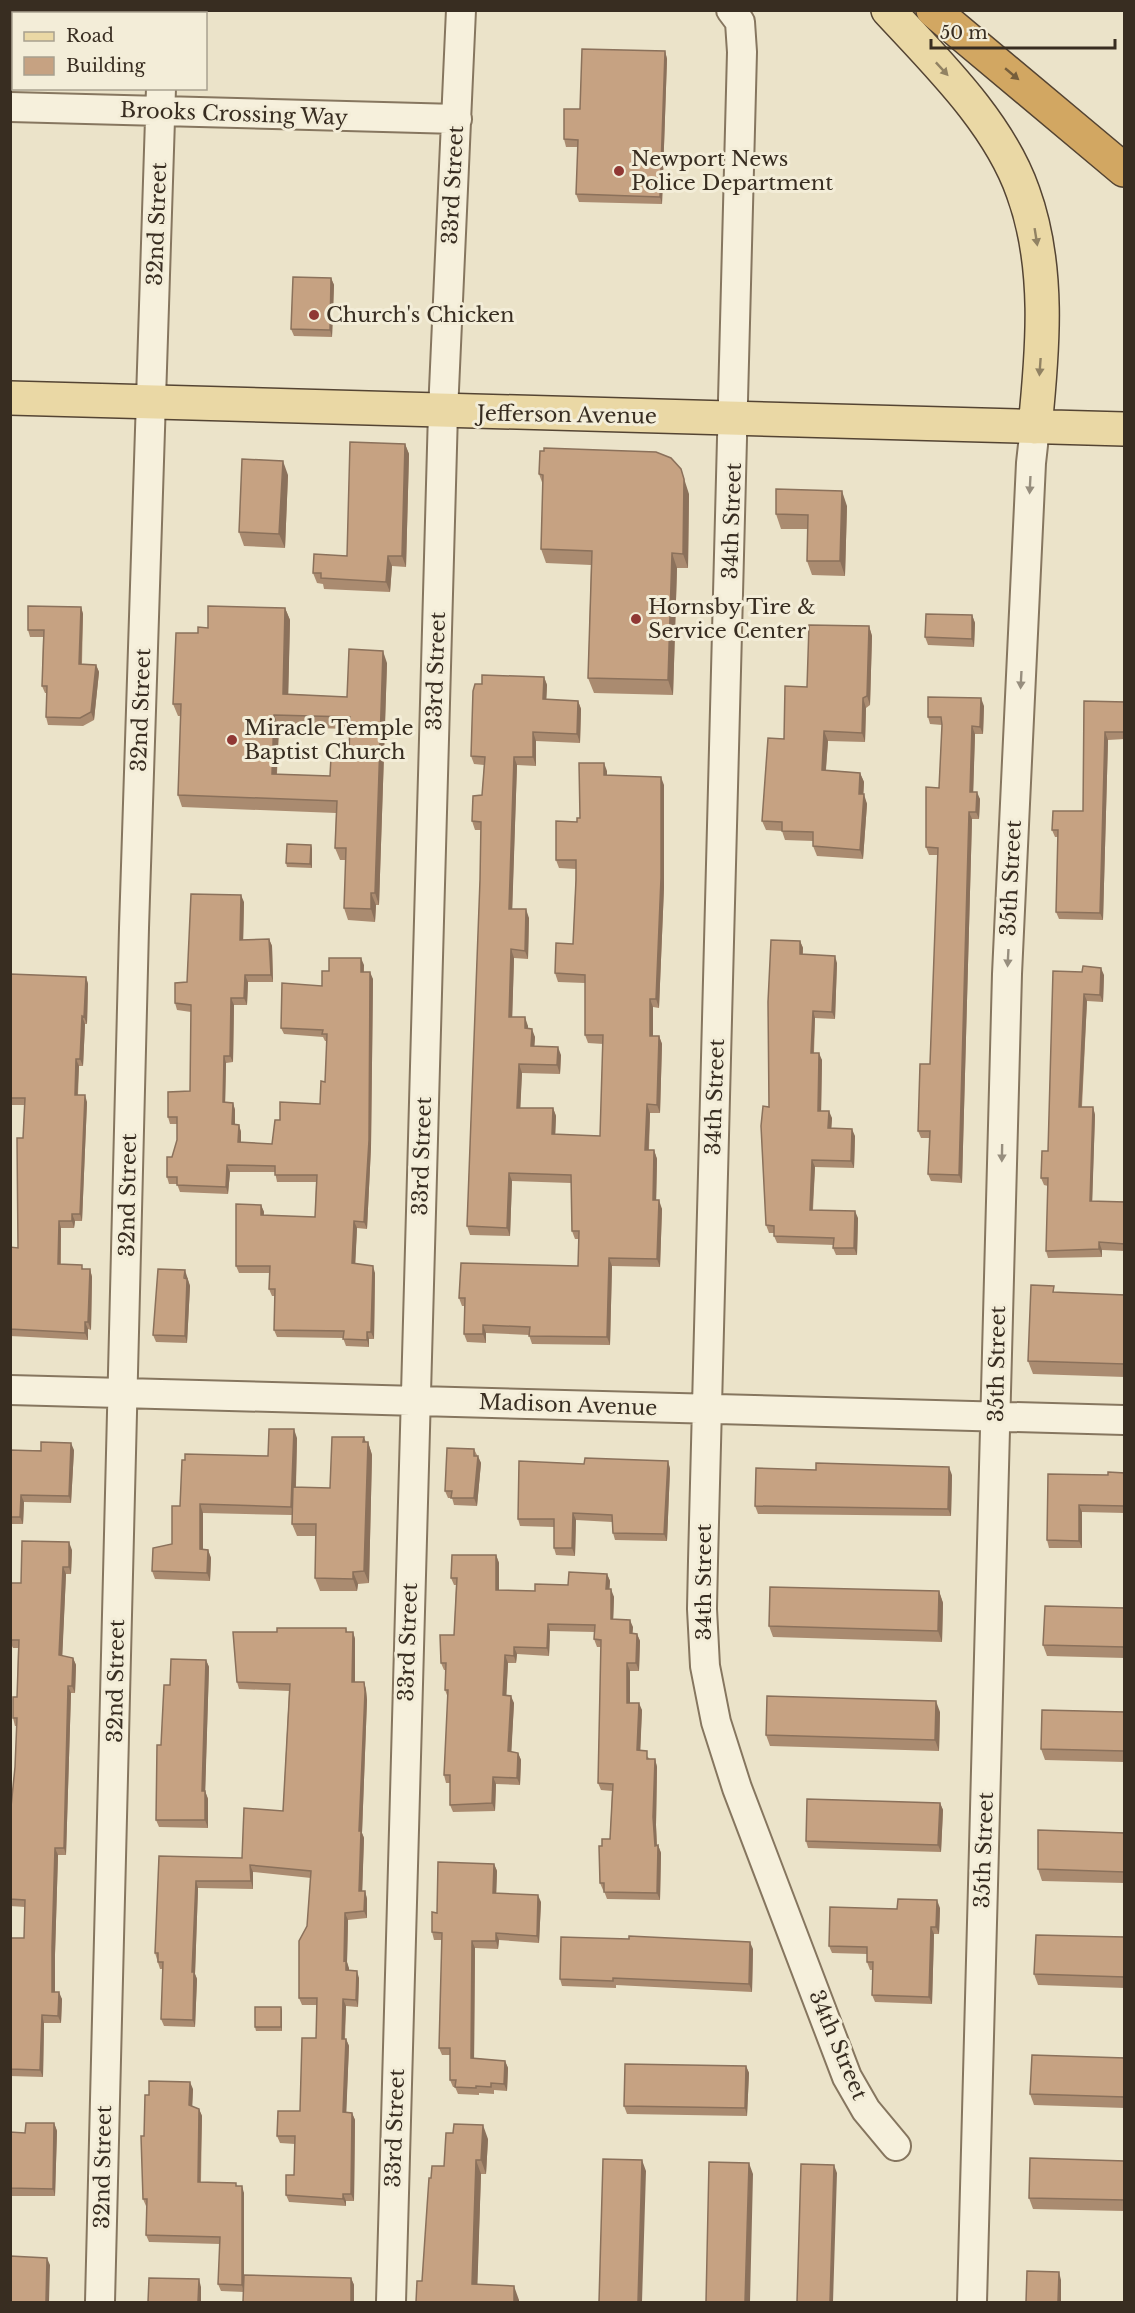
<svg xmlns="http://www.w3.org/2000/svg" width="1135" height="2313" viewBox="0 0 1135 2313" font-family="'Libre Baskerville',serif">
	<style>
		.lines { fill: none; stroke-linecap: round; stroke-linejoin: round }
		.minor-casing { stroke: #86765f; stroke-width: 32 }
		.major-casing { stroke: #544433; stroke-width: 36 }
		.highway-casing { stroke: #544433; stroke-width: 36 }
		.minor { stroke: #f6f0dc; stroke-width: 28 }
		.major { stroke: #ead8a5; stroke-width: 33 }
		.highway { stroke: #d2a762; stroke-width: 33 }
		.wall { fill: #aa8b70; fill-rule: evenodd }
		.shaded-wall { fill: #8b715b }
		.building { fill: #c6a282; stroke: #8b715b; stroke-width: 1.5; fill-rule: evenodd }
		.oneway { fill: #918263 }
		.oneway2 { fill: #765e3b }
		.oneway3 { fill: #978e7e }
		.poi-dot { fill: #903834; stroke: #f3edd8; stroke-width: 2 }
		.labels { text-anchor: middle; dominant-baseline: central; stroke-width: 6; stroke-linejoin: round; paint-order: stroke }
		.street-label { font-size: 21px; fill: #382d21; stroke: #f3edd8 }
		.poi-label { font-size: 21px; fill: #382d21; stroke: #f3edd8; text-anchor: start }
	</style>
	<rect width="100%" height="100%" fill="#ebe3c9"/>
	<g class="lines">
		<g class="minor-casing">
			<path id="minor" d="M731,10l9,12 2,30 -39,1509 -1,48 3,57 11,56 21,66 110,289 19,33 30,36
				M163,14v-4
				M10,107l447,12
				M10,1390l1114,30
				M100,2302l34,-1374 27,-840
				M391,2302l52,-1890 18,-402
				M972,2302l35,-1328 24,-511 4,-36"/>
		</g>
		<g class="major-casing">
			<path id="major" d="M888,10c49,53 111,113 135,182 27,74 20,157 12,235
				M10,398l1114,31"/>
		</g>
		<g class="highway-casing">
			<path id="highway" d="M933,10l191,160"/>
		</g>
		<use href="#minor" class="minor"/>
		<use href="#major" class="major"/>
		<use href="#highway" class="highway"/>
	</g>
	<path class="wall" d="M665,51l2,8 -5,145 -83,-2 -3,-8 2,-47h-12l-2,-8 16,-30z
		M331,278l3,7 -2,52 -38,-1 -3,-7z
		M405,444l4,10 -3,113 -14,-1 -2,26 -66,-3 -1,-5 -6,-1 -4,-10 34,-17z
		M539,474l150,20 -1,74h-11l-4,127 -79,-2 -6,-15 3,-113 -45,-2 -5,-14 2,-64z
		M288,475l-3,73 -41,-2 -5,-14z
		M847,506l-2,70 -33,-1 -5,-14 1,-32h-27l-5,-15z
		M81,607l2,7 -1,50 14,1 3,7 -5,48 -11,6 -35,-1 -2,-8v-24h-1l-3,-7 1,-49h-13l-2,-7z
		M285,608l5,12 -2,74 59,3 40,-34 -8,242h-3l-1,17 -27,-2 -4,-12 2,-48h-6l-5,-12 1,-35 -154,-6 -4,-12 3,-79h-3l-5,-12 25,-71 10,-5zM279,727l71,2 -1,28 -19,19 -53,-2z
		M972,615l3,8 -1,24 -46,-2 -3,-8z
		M869,626l3,10 -2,69 -4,3 -1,34 -37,-1 -2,29 34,3 4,9 -1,12 4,10 -4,55 -46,-3 -4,-10v-5l-28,-1 -3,-9 -16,-1 -4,-9 22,-82 23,-52z
		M544,677l3,8 -1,15 32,1 3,8 -1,34 -44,-2v25l-19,-1 -5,144 17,9 -1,41 -14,-1 -2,59 16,9v3l7,8 -1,9 27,9 -1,19 -38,-1 -2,35h33l3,8 -1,18 45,2 3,-92 -15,-1 -3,-8v-52l-27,-1 -3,-9 18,-29 3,-75 -17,-1 -3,-8 24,-42 27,-47v4l57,10v102l-5,121 -6,-1v29h6l3,8 -2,69h-10l-1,37h5l3,9 -1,41 6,9 -2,58 -48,-1 -2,79 -78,-1 -3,-9 -43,-2v10l-19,-1 -3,-8 1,-28h-3l-3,-8 119,-32 1,-27h-4l-3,-8 -1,-48 -59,-2 -2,55 -40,-1 -3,-9 13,-346 1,-50h-6l-3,-9 10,-26 2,-30 -10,-1 -3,-8 11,-72z
		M1084,701l41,1v37l-17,1 -5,180 -44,-1 -3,-7 2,-75h-3l-3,-7 31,-19z
		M984,706l-1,28h-8l-2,58 7,7 -1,20h-7l-10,364 -31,-2 -3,-7 2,-36h-9l-3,-7 12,-67 8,-209h-9l-3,-8 13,-59 3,-63 -12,-1 -2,-7z
		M311,845l1,4v19l-25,-1 -1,-4z
		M244,902l-1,38 26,-1 3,7 1,36h-25l-1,23h-13l-1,57 -7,1 -1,39 8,1 2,7v14l4,1 2,7v10l31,2 8,-24 40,-16 5,-22 2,-41h-2l-2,-4 -39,-3 -3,-6 41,-42 7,-15 35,-6v7l9,7 -2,168 -4,82 -10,-1 -2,35 20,10 -1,66h-5v8l-23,-1 -3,-8 -66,-1 -3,-7 1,-34h-3l-3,-7 1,-16h-31l-3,-7 25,-61 3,7v3l51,2 1,-35h-39l-2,-10h-45l-2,22 -48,-2 -3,-8h-8l-2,-7 10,-37v-16h-7l-2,-7 22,-26 1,-79 -14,-2 -2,-7 12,-21z
		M800,941l3,7v6l34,9 -2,56 -20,-1 -1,35 8,7 -1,51 11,7 -1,10 24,8 -1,32 -39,-1 -2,43 45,8 -1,37h-21l-3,-7 1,-3 -57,-2 -3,-7v-3h-5l-3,-8z
		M1053,971l51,4 -1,27 -16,-1 -5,106h11l2,8 -3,86 33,1v49l-23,-1v7l-54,1 -2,-7 2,-65 -4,-1 -3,-7 7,-27z
		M10,974l76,3 2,7 -1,40h-2l-2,42h-4l-1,29 9,7 -5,119h-7l-1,7h-13v36l23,5h6l2,8 -1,53 -3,-1v11l-78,-4v-89l8,1 7,-143h-15z
		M187,1277l3,9 -3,57 -31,-1 -3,-7z
		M1056,1292l69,3v82l-92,-3 -5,-13z
		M297,1438l-1,49 34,1 35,-46h3l4,13 -3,128 -11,1 -1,7h-37l-5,-13 1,-42h-19l-5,-12v-9l-89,-2v36l5,1 3,8 -1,23 -55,-2 -3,-8 20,-27 8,-38 88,-50z
		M474,1449l7,14 -4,43 -23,-1 -2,-7h-4l-3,-7z
		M10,1450h64l-3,53 -47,-1 -1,22h-13z
		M668,1461l2,8 -3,72 -52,-1 -2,-7 -1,-11 -36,-2 -1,36 -19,-1 -2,-7v-21l-34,-1 -2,-7 66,-55z
		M1125,1473v40l-43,-1v36h-33l-2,-8 61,-65z
		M952,1475l-1,41 -193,-2 -3,-8z
		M72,1550l-1,24h-5l-4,82 11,2 3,7 -1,28h-4l-5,162h-8l-3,99v38l7,7 -1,24h-17l-1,54 -33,-1v-138h14l1,-31 -15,-1v-89l5,-50 2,-41h-2l-2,-8 4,-21 1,-49h-5l-3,-6 1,-59h10z
		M496,1555l3,8v27l36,1 33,-6 39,-11 3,7 -1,8 5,8 -1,22 20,8 -1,7h5l3,7 -1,30h-9v32l12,7 -2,40 10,9h5l2,8 -1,58 1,20h1l3,8 -1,47 -53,-1 -3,-8 -1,-1 -3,-7 2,-37 8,-7 2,-48 -11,-1 -3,-7 3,-136h-4l-3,-8 1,-7 -45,-1 -1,25 -32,-2 -1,9h-8l-2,33 8,7 -3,49 7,1 3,7 -1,25 -24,-1 -1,27 -42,1 -3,-7v-22h-4l-2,-8 4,-77 -3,-8 1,-20h-2l-3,-7 13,-28 2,-50h-2l-3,-7z
		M939,1591l4,12 -1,39 -169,-5 -4,-11z
		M1125,1608v50l-78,-2 -4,-11z
		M346,1628l1,4h6l2,7v43h9l2,8 1,10 -5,133 2,5 -2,53h3l2,8v19l-19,2 -1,42 2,9 10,7 -1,29 -12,-1 -1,33h1l3,7 -3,66 6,1 3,7 -1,81h-8v5l-57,-4 -3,-7 8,-20 1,-31 -15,-1 -3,-7 23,-25 16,-73 1,-33h-15l-3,-7 8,-72 4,-48 -58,-6v17l-55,-1 -3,86 2,5 -2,48 -31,-1 -3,-7 2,-50h-3l-5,-16 4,-97 83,2 41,-47 6,-120 -50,-2 -2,-7 40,-50z
		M206,1660l3,7 -4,124 3,8v29l-49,-1 -3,-7 5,-75 9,-60z
		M940,1712l-1,39 -169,-5 -4,-11z
		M1125,1712v50l-80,-2 -4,-11z
		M940,1803l3,7 -2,42 -133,-4 -2,-7z
		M1125,1833v50l-83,-2 -4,-12z
		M494,1864l3,7 -1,23 45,8 -2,41 -40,-3 -1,9 -23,-1 -1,110 31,3 3,7 -1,23 -13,-1v4l-15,-1v2l-21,-1 -3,-7h-2l-3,-7v-25h-8l-3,-7 3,-108h-8l-2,-8 5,-19z
		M940,1908l-1,26h-5l-2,70 -57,-2 -3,-7 1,-25h-3l-3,-8v-8l-35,-1 -3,-7 68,-37z
		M1125,1937v51l-87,-3 -4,-11z
		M753,1949l-1,43 -136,-7v3l-54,-2 -2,-7z
		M281,2007l1,4v20h-26l-1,-4z
		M1125,2058v50l-91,-3 -4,-11z
		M746,2066l3,7 -2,43 -120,-2 -3,-8z
		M193,2089l-1,17 7,3 3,7 -1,66 36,4 7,7v84l107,1 3,7 -110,7 -23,-1 -3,-7 2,-40 -71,-2 -3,-7 1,-29h-1l-3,-7 1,-63 5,-41z
		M54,2123l3,8 -2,65h-44l-1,-64 15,1z
		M488,2139l-2,35h-5l-4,111 42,15v2h-103l6,-21 22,-115z
		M1125,2161v50l-92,-2 -4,-11z"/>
	<path class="shaded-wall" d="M665,51l2,8 -5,145 -2,-7z
		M331,278l3,7 -2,52 -2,-7z
		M405,444l4,10 -3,113 -4,-11z
		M283,461l5,14 -3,73 -6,-14z
		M681,469l8,25 -1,74 -5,-14z
		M842,491l5,15 -2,70 -5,-15z
		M672,553l5,15 -4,127 -5,-15z
		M388,556l4,10 -2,26 -4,-10z
		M81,607l2,7 -2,57 -2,-7z
		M285,608l5,12 -2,86 -5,-12z
		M972,615l3,8 -1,24 -2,-8z
		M869,626l3,10 -2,69 -3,-9z
		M383,651l4,12 -8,242 -4,-12z
		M96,665l3,7 -5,48 -3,-8z
		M544,677l3,8 -1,23 -3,-9z
		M863,698l3,10 -1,34 -3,-9z
		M981,698l3,8 -1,28 -3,-7z
		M578,701l3,8 -1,34 -3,-9z
		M274,715l5,12 -3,59 -4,-12z
		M972,726l3,8 -2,65 -3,-7z
		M824,731l4,10 -3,38 -3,-9z
		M533,732l3,9v25l-3,-9z
		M1105,732l3,8 -5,180 -3,-7z
		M514,757l3,8 -5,152 -3,-8z
		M604,763l3,8v12l-3,-8z
		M860,773l4,9 -1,22 -4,-10z
		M661,777l3,8v102l-5,121 -3,-9z
		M977,792l3,7 -1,20 -3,-7z
		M864,794l3,10 -4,55 -3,-9z
		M969,812l3,7 -10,364 -3,-8z
		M311,845l1,4v19l-2,-4z
		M371,893l5,12 -1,17 -4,-13z
		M241,895l3,7 -1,45 -3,-7z
		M526,909l3,9 -1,41 -3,-8z
		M269,939l3,7 1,36 -2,-7z
		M800,941l3,7 -1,13 -2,-7z
		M511,949l3,9 -2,67 -3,-8z
		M835,956l2,7 -2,56 -3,-7z
		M361,958l3,7 -1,14 -2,-7z
		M1101,968l3,7 -1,27 -3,-7z
		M370,972l3,7 -2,168 -4,82 -3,-7z
		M245,975l3,7 -1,23 -3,-7z
		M86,977l2,7 -1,40 -3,-7z
		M1084,994l3,7 -6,113 -2,-7z
		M231,998l3,7 -1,57 -3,-6z
		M650,999l3,8v37l-3,-8z
		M813,1011l2,7 -2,42 -2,-7z
		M82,1016l3,8 -2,42 -3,-7z
		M525,1017l3,9v11l-3,-9z
		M532,1029l3,8 -1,17 -3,-8z
		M659,1036l3,8 -2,69 -3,-8z
		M558,1047l3,8 -1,19 -3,-9z
		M819,1053l3,7 -1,58 -3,-7z
		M224,1056l2,7 -1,46 -2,-7z
		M76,1059l3,7 -2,36 -2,-7z
		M519,1064l3,9 -2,43 -3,-8z
		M85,1095l2,7 -5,119 -2,-7z
		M233,1103l2,7v21l-3,-7z
		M647,1104l3,9 -2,46 -3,-9z
		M1093,1107l2,8 -3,93 -2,-7z
		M553,1108l3,8 -1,26 -3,-8z
		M829,1111l3,7 -1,17 -3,-7z
		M239,1125l2,7v17l-3,-7z
		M852,1129l3,7 -1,32 -3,-7z
		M654,1150l3,9 -1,49 -3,-8z
		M812,1160l3,7 -3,50 -2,-7z
		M227,1165l3,7 -2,22 -2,-7z
		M509,1173l3,8 -2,55 -3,-8z
		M659,1200l3,9 -2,58 -3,-8z
		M261,1205l3,7 -1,10 -2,-7z
		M855,1211l3,7 -1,37 -3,-7z
		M72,1214l3,7 -1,7 -2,-7z
		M59,1221l2,7 -1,43 -2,-7z
		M354,1221l3,7 -2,42 -3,-7z
		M1099,1242l3,8v7l-3,-8z
		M609,1258l3,8 -2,79 -3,-8z
		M373,1266l2,7 -1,66 -3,-7z
		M90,1269l2,8 -1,53 -3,-8z
		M185,1270l5,16 -3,57 -2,-7z
		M85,1322l3,7v11l-3,-7z
		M483,1325l3,8v10l-3,-9z
		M367,1332l2,7v8l-2,-7z
		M294,1429l3,9 -2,77 -4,-8z
		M364,1437l4,11v-6l4,13 -3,128 -5,-12z
		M71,1443l3,7 -3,53 -2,-7z
		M478,1456l3,7 -4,43 -3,-8z
		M668,1461l2,8 -3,72 -3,-7z
		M949,1467l3,8 -1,41 -3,-7z
		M21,1495l3,7 -1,22 -3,-7z
		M200,1504l3,9v45l-3,-9z
		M1079,1505l3,7v36l-3,-7z
		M573,1513l3,7 -1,36 -3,-8z
		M69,1542l3,8 -1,24 -2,-7z
		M208,1550l3,8 -1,23 -3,-8z
		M496,1555l3,8v34l-3,-7z
		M63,1567l3,7 -4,89 -3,-8z
		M353,1572l5,12 -1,7 -4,-12z
		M607,1574l3,7 -1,15 -3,-7z
		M611,1589l3,8 -1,29 -2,-7z
		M939,1591l4,12 -1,39 -4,-11z
		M630,1620l3,7 -1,14 -2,-8z
		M548,1624l2,7 -1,25 -2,-8z
		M353,1632l2,7v50l-3,-7z
		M637,1634l3,7 -1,30 -3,-8z
		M514,1647l3,7 -1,9 -2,-7z
		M505,1655l3,8 -2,40 -3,-8z
		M73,1658l3,7 -1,28 -3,-7z
		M206,1660l3,7 -4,132 -3,-8z
		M627,1663l3,8v39l-3,-7z
		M364,1682l2,8 1,10 -5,133 2,5 -2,60 -3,-7v-60z
		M68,1686l3,7 -5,162 -2,-7z
		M511,1696l3,7 -3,56 -3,-8z
		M936,1701l4,11 -1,39 -4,-11z
		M639,1703l3,7 -2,48 -3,-8z
		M518,1753l3,7 -1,25 -3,-7z
		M655,1759l2,8 -1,58 1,28 -2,-7 -2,-29z
		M493,1777l3,7 -1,27 -3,-8z
		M205,1791l3,8v29l-3,-8z
		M940,1803l3,7 -2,42 -3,-7z
		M658,1845l3,8 -1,47 -3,-7z
		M55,1848l3,7 -3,99v45l-3,-7v-45z
		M494,1864l3,7 -1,30 -3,-8z
		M250,1865l3,7v17l-2,-8z
		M196,1881l2,7 -3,86 2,5 -2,48 -2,-7 -1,-48z
		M365,1891l2,8v19l-3,-7z
		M538,1895l3,7 -2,41 -2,-7z
		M937,1900l3,8 -1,26 -3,-7z
		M345,1913l3,7 -1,42 2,6v10l-5,-17z
		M931,1927l3,7 -2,70 -3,-7z
		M496,1933l3,7 -1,9 -2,-8z
		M472,1941l3,7 -1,117 -3,-7z
		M750,1942l3,7 -1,43 -3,-8z
		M357,1971l2,7 -1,29 -2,-7z
		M59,1992l3,7 -1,24 -3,-7z
		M343,1999l3,7 -2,40 -2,-7z
		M281,2007l1,4v20l-1,-4z
		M42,2015l2,8 -1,54 -3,-7z
		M346,2039l3,7 -3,74 -3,-8z
		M505,2061l3,7 -1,23 -3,-7z
		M746,2066l3,7 -2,43 -2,-8z
		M190,2082l3,7 -1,23 -3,-7z
		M199,2109l3,7 -2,73 -2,-7z
		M352,2113l3,7 -1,81 -3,-7z
		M54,2123l3,8 -2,65 -2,-7z
		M483,2125l5,14 -2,35 -5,-14z
		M476,2160l5,14 -4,124 -5,-14z
		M642,2160l4,11 -4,131h-4z
		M749,2163l4,11 -3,128h-5z
		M834,2165l3,8 -4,129h-3z
		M242,2186l2,7v99l-2,-7z
		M343,2194l3,7v5l-3,-7z
		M47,2258l3,7 -1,37h-3z
		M1059,2272l2,8v22h-3z
		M351,2278l3,7v17h-3z
		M199,2279l2,8v15h-3z
		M514,2286l5,14v2h-5z"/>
	<path class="building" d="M582,49l83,2 -5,146 -84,-3 2,-54 -14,-1v-30h16z
		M293,277l38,1 -1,52 -39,-1z
		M350,442l55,2 -3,112h-14l-2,26 -65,-4v-5h-8l1,-19 33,2z
		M544,448l112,4 15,6 10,11 3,10 -1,75 -11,-1 -4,127 -80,-2 4,-127 -51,-2 2,-74 -4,-1 1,-23h4z
		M242,459l41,2 -4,73 -40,-2z
		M776,489l66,2 -2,70h-33l1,-46 -32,-1z
		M28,606l53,1 -2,57 17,1 -5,47 -11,6 -34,-1 1,-31h-5l2,-56h-16z
		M208,606l77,2 -2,86 64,3 2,-48 34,2 -8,242h-4v16l-27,-1 2,-60h-11l2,-47 -159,-6 3,-91h-8l3,-71h22v-6l10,1zM274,715l76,2 -1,40h-18l-1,19 -58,-2z
		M926,614l46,1v24l-47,-2z
		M809,625l60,1 -2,70 -4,2 -1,35 -38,-2 -2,39 38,3 -1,21h5l-4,56 -47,-4v-14l-31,-1v-9l-20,-1 6,-83 16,1 1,-53 22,1z
		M482,675l62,2 -1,22 35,2 -1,33 -44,-2v25h-19l-5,152h17l-1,42 -14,-2 -2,68h16v11l7,1 -1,17 27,1 -1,18 -38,-1 -2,44h36l-1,26 48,2 3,-101h-18v-60l-30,-2 1,-30 17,1 3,-64v-20h-20v-39l21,1v-4h3l-1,-55h25v12l57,2v101l-5,121h-6v37h9l-2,69 -10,-1 -2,46h9l-1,50h6l-2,59 -48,-1 -2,79 -78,-1 1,-9 -47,-2v9h-19l1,-36h-6l2,-35 117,3 1,-35h-7l-1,-56 -62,-2 -2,55 -40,-2 13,-346 1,-58 -9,-1 1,-25 9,-1 3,-38 -14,-1 2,-65 2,-7h7z
		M928,697l53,1 -1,29 -8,-1 -2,66h7l-1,20h-7l-10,363 -31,-1 2,-43h-12l2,-67h10l8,-216 -12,-1v-60l13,1 3,-63 -1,-8h-13z
		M1084,701l41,1v30h-20l-5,181 -44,-1 2,-82h-6l1,-19h30z
		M287,844l24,1 -1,19 -24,-1z
		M191,894l50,1 -1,45 29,-1 2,36h-26l-1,23h-13l-1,58h-6l-1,46 10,1 -1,21 7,1 -1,17 34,2 3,-24h5v-18l40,2 1,-23 4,1 2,-48h-5l1,-4 -42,-2 1,-45 40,3v-15h7v-13h32v14h9l-1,168 -5,82 -10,-1 -2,42 21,3 -2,66h-4v8l-24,-1 1,-8 -70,-1 1,-41h-6l1,-23h-34v-62l25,1v10l54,2 2,-42h-42v-9l-48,-1 -1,22 -49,-2v-8h-10v-20h5l5,-17v-23h-9v-25l22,-1 1,-86 -16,-2v-20l12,-1z
		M771,940l29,1v13l35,2 -3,56 -19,-1 -2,42h8l-1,58h11l-1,17 24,1 -1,32 -39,-1 -2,50 45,1 -1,37h-21l1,-10 -60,-2v-10l-8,-1 -5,-99 2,-20 6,1 -1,-105z
		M1083,966l18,2 -1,27 -16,-1 -5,113h14l-3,94 35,1v42l-26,-2v7l-53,2 2,-73h-7l1,-27h6l5,-180 29,1z
		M10,974l76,3 -2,40 -2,-1 -2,43h-4l-1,36h10l-5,119h-8v7h-13l-1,43 24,1v4h8l-2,53h-3v11l-75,-4v-82l8,1 -1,-110h6l2,-40h-15z
		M158,1269l27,1 -1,8 3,1 -2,57 -32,-1z
		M1031,1285l23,1 -1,6 72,3v69l-97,-3z
		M269,1429h25l-3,78 -91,-3v45l8,1 -1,23 -55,-2 1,-23 19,-4v-38h8l2,-46h3v-6l83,2z
		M332,1437h32l-1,5h5l-4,129 -11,1v7l-38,-1 1,-54h-24l1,-37 37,1z
		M41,1442l30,1 -2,53 -48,-1 -1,22h-10v-67l31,1z
		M447,1448l27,1v7h4l-4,42h-23l1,-7h-7z
		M585,1458l83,3 -4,73 -51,-1 -1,-18 -39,-2 -1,35h-18v-29h-36l1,-58 65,3z
		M816,1463l133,4 -1,42 -193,-3 1,-38 60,2z
		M1108,1472l17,1v33l-46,-1v36l-32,-1 1,-66 60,1z
		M22,1541l47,1v25h-6l-4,88 14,3 -1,28h-4l-4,162h-9l-3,99v45h7l-1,24 -16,-1 -2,55 -30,-1v-131h14l1,-38 -15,-1v-82l5,-50 2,-49h-4v-21h4l2,-57h-9l1,-57h10z
		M452,1555h44v35l39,1v-7l33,1 1,-13 38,2 -1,15h5v30l19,1v13l7,1 -1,29h-9v40h12l-2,47 10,1v8h8l-2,58 2,29 3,-1 -1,48 -53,-1v-9h-4l-1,-37h3v-7h8l3,-55 -15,-1 3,-143 -7,-1 1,-14 -47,-1 -1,24 -33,-1v9l-9,-1 -2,40 8,1 -3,55 10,2 -1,25 -24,-1 -1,26 -42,2v-30h-6l4,-85h-3l1,-27h-5l-1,-28h14l3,-57h-6z
		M770,1587l169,4 -1,40 -169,-5z
		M1045,1606l80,2v39l-82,-2z
		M277,1628h69v4h7l-1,50h12l1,10 -6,139h2l-2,60h6l-1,20 -19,2 -1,48 2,-1v10l11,1 -1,29 -13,-1 -1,40h4l-3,73 9,1 -1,81h-8v5l-57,-4v-20h8l1,-39h-18l1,-25h22l2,-73h14l1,-40h-18v-57l8,-15 4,-55 -61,-6 1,16h-55l-4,91h2l-1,48 -32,-1 2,-57h-5v-9h-3l4,-97 83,2 2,-50 39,3 7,-127 -53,-2 -4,-50h44z
		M171,1659l35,1 -4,131h3v29h-49l1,-75h4l3,-60h6z
		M767,1696l169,5 -1,39 -169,-5z
		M1042,1710l83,2v39l-84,-2z
		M807,1799l133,4 -2,42 -132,-4z
		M1038,1830l87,3v39l-87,-3z
		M438,1862l56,2 -1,29 45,2 -1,41 -41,-3v8h-24l-1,117 34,3 -1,23 -13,-1v4l-15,-1v2l-21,-1 1,-7h-6v-32h-11l3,-115 -10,-1v-20l5,1z
		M898,1899l39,1 -1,27h-5l-2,70 -57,-2 1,-33h-6v-15l-38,-1 1,-39 67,2z
		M1036,1935l89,2v40l-91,-3z
		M629,1936l121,6 -1,42 -136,-6v3l-53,-2 1,-42 68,2z
		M255,2007h26v20h-26z
		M1032,2055l93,3v39l-95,-3z
		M625,2064l121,2 -1,42 -121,-2z
		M149,2081l41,1 -1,23 10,4 -1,73 38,1v3h6v99l-24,-1 2,-47 -74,-2 1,-36h-4l-2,-63h3l1,-41h4z
		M26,2123h28l-1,66 -43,-1v-56l15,1z
		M454,2124l29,1 -2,35h-5l-4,124 42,2v16h-98l1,-21h5l7,-103h2l1,-12h12l2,-33h7z
		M1030,2158l95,3v39l-96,-2z
		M603,2159l39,1 -4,142h-39z
		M709,2162l40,1 -4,139h-39z
		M801,2164l33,1 -4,137h-33z
		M10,2256l37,2 -1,44h-36z
		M1027,2271l32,1 -1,30h-32z
		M244,2275l107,3v24h-108z
		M149,2278l50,1 -1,23h-50z"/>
	<defs><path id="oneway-solid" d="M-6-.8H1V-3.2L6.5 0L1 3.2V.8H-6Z" transform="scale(1.5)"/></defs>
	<g class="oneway">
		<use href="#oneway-solid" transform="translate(942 69) rotate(47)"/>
		<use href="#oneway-solid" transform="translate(1036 237) rotate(81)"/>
		<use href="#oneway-solid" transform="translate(1040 367) rotate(94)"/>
	</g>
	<use class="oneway2" href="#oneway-solid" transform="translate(1012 74) rotate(40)"/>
	<g class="oneway3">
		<use href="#oneway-solid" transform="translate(1030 485) rotate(93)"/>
		<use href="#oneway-solid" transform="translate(1021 680) rotate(93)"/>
		<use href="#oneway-solid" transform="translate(1008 958) rotate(93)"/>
		<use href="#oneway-solid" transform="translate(1002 1153) rotate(91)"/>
	</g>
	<g class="poi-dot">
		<circle cx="619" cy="171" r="6"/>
		<circle cx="314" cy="315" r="6"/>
		<circle cx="636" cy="619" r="6"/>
		<circle cx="232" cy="740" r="6"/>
	</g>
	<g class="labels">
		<g class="street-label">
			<text transform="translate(234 114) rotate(2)">Brooks Crossing Way</text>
			<text transform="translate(453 185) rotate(-87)">33rd Street</text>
			<text transform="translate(157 224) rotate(-88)">32nd Street</text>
			<text transform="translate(567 415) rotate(1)">Jefferson Avenue</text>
			<text transform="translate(732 521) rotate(-88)">34th Street</text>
			<text transform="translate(436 671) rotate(-88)">33rd Street</text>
			<text transform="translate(141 710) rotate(-88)">32nd Street</text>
			<text transform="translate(1011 878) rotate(-87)">35th Street</text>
			<text transform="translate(715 1097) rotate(-88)">34th Street</text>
			<text transform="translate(422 1156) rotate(-88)">33rd Street</text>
			<text transform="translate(128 1195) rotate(-89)">32nd Street</text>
			<text transform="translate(997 1364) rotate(-89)">35th Street</text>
			<text transform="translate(568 1405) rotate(2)">Madison Avenue</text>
			<text transform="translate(704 1582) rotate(-90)">34th Street</text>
			<text transform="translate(408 1642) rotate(-88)">33rd Street</text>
			<text transform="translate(116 1681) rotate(-89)">32nd Street</text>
			<text transform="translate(984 1850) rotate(-88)">35th Street</text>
			<text transform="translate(838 2045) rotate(67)">34th Street</text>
			<text transform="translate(395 2128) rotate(-88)">33rd Street</text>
			<text transform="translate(103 2167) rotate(-89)">32nd Street</text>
		</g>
		<g class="poi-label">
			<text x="631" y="159">Newport News<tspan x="631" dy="24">Police Department</tspan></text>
			<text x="326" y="315">Church's Chicken</text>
			<text x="648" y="607">Hornsby Tire &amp;<tspan x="648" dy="24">Service Center</tspan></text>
			<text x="244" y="728">Miracle Temple<tspan x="244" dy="24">Baptist Church</tspan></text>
		</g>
	</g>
	<rect width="1135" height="2313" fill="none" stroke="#382d21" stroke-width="24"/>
	<rect x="12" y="12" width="195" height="78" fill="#f3edd8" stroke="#a8a08f" stroke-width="1.5"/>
	<rect x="24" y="32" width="30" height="9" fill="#ead8a5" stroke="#a8a08f" stroke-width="1.5"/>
	<text x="66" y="42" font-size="18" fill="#382d21">Road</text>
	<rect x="24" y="57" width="30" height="18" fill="#c6a282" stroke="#a8a08f" stroke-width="1.5"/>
	<text x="66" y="72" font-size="18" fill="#382d21">Building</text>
	<path d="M931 39v9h184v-9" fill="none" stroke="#382d21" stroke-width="3"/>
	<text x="940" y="39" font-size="18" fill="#382d21" stroke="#f3edd8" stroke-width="4.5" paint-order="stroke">50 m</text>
</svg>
